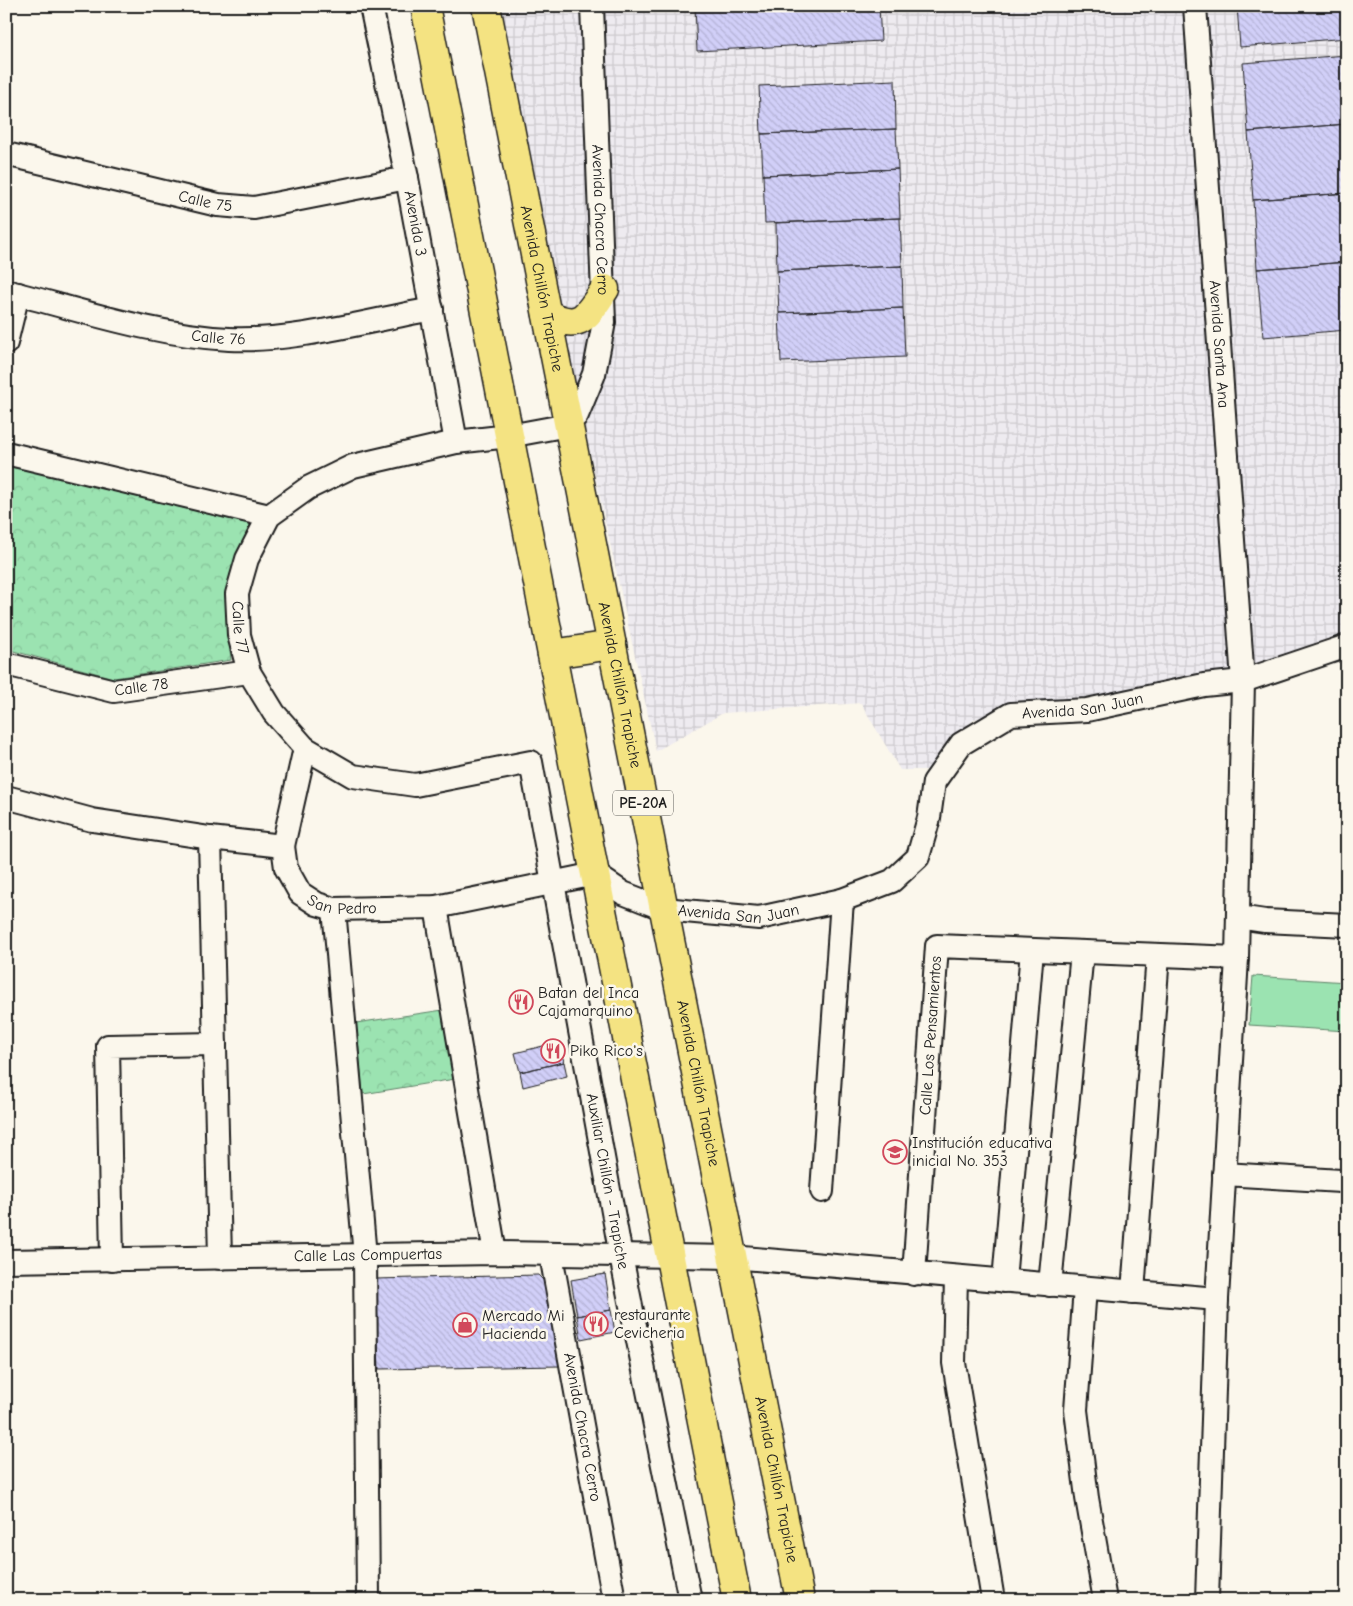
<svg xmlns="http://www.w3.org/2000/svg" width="1353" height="1606" viewBox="0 0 1353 1606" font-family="'Comic Neue',sans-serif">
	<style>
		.industrial { fill: url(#industrial-grid) }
		.forest { fill: url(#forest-crowns); stroke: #5c8066 }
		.pitch { fill: #9be3b1; stroke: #5c8066 }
		.building { fill: url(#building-back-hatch); stroke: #1c1c1c }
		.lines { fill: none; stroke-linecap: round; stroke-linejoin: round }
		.minor-casing { stroke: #1c1c1c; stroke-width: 26 }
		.major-casing { stroke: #1c1c1c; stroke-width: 31 }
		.minor { stroke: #fbf7ec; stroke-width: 22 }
		.major { stroke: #f4e382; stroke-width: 28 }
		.labels { text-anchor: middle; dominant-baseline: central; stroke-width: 5; stroke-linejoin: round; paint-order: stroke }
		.shield { fill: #fbf7ec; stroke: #5f5e5a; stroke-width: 1 }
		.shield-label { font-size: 15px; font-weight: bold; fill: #1c1c1c }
		.street-label { font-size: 16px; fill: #1c1c1c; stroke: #fbf7ec }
		.poi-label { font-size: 16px; fill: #1c1c1c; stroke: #fbf7ec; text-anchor: start }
	</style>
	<defs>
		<pattern id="industrial-grid" width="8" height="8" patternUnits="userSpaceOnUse" patternTransform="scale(1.25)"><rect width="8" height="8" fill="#eeebf0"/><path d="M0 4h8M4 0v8" fill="none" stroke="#ccc9cd"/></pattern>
		<pattern id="forest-crowns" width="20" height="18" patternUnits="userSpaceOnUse" patternTransform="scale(1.25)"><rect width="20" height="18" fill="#9be3b1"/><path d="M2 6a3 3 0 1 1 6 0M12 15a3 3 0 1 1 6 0" fill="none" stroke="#85c298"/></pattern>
		<pattern id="building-back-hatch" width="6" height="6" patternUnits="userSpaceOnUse" patternTransform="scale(1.25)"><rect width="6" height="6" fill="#d1cff8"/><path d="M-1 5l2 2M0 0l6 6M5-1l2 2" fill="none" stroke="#b3b1d4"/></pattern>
	</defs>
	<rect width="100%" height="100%" fill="#fbf7ec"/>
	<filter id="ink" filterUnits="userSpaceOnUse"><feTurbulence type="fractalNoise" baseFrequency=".02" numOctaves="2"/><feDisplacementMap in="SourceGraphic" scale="10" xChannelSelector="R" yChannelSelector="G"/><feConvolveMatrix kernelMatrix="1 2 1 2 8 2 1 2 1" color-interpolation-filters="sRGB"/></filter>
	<g filter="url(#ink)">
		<path class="industrial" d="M498,6h849v629l-86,28 -287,56 -46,51h-28l-39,-67 -138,10 -67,38 -107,-484z"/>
		<path class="forest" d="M6,465l244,59 -25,72 6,64 -117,18 -108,-29z
			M443,1010l12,69 -92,15 -7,-71z"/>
		<path class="pitch" d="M1253,976l94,6v49l-98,-6z"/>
		<path class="building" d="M695,6h184l2,35 -184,10z
			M1237,6h110v32l-107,9z
			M1347,55v69l-99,8 -5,-69z
			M895,80l1,49 -135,5 -2,-48z
			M1347,124v69l-94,7 -5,-68z
			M896,129l2,40 -135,6 -2,-41z
			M898,169l2,49 -135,5 -2,-48z
			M1347,193v69l-90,7 -4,-69z
			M900,218l2,48 -125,5 -1,-48z
			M1347,262v68l-84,7 -6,-68z
			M902,266l1,42 -124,5 -2,-42z
			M903,308l2,49 -124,5 -2,-49z
			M559,1042l5,20 -44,10 -5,-19z
			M564,1062l3,14 -44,11 -3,-15z
			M605,1274l6,36 -34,6 -6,-36z
			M538,1275l8,8 15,83 -182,3 -4,-90z
			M611,1310l4,22 -34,7 -4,-23z"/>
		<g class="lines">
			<g class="minor-casing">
				<g id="minor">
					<path id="s1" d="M371,6l36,172 49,264"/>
					<path id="s2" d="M592,6l12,316 -10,52 -17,41 -14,11 -54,10 -53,6 -103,24 -45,22 -39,28 -22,43 -10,35 2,41 10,37 25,41 31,35 48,28 62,9 116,-23 90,494 69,344"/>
					<path id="s3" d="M1195,6l48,675 -6,277 -20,341 -10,301"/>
					<path id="s4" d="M6,154l212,51 36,3 153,-30"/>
					<path id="s5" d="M6,291c74,19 147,44 223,48 64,3 139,-18 203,-30"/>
					<path d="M6,343l12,-49"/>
					<path d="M6,453l263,63"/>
					<path id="s6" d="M6,664l108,27 135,-19"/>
					<path id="s7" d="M6,797l86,23 118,18 73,8 3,22 14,25 17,11 17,5 102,-2 159,-33 28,19 41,16 95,9 83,-18 50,-19 26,-24 11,-39 5,-36 27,-38 50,-30 76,-4 117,-25 39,-4 104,-35"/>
					<path d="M210,838l10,420"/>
					<path d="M283,846l22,-98"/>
					<path d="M436,907l59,346"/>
					<path d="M334,909l31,347 3,344"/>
					<path d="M1238,917l27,4 82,4"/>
					<path d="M1224,1174l117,7"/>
					<path d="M822,1191l20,-291"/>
					<path id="s8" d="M551,1255l63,345"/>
					<path d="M112,1260l-4,-214 107,-2"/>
					<path id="s9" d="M6,1261l489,-8 237,4 485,42"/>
					<path id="s10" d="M914,1274l23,-328 300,12"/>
					<path d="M956,1277l-2,86 39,237"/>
					<path d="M1004,1281l28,-331"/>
					<path d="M1050,1285l32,-333"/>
					<path d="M1085,1288l-9,122 11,88 18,102"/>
					<path d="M1133,1292l25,-337"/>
				</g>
			</g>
			<g class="major-casing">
				<g id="major">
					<path d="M425,6l312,1594"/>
					<path id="s11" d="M486,6l314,1594"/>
					<path d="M547,314c34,17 39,3 58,-25"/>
					<path d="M552,654l60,-9"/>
				</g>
			</g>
			<use href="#minor" class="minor"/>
			<use href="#major" class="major"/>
		</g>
	</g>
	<defs>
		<g id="restaurant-ring" transform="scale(1.25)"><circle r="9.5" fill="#fbf7ec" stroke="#d1495b" stroke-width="1.5"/><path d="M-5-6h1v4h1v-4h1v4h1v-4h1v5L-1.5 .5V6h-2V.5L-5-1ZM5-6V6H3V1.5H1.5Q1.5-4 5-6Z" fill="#d1495b"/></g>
		<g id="school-ring" transform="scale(1.25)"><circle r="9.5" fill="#fbf7ec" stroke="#d1495b" stroke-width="1.5"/><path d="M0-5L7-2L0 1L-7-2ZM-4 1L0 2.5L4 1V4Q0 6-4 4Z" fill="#d1495b"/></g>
		<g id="shop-ring" transform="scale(1.25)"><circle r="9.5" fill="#fbf7ec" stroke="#d1495b" stroke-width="1.5"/><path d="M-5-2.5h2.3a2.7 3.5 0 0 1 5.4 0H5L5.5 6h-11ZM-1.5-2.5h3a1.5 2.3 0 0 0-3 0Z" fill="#d1495b"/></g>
	</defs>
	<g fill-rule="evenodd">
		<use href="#restaurant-ring" x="521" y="1002"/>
		<use href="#restaurant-ring" x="553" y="1051"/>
		<use href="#school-ring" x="895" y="1152"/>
		<use href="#restaurant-ring" x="596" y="1324"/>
		<use href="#shop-ring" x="465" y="1325"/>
	</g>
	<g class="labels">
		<rect class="shield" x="613" y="790.5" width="60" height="25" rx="4"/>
		<g class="shield-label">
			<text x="643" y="803">PE-20A</text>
		</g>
		<g class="street-label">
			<text stroke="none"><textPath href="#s4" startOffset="205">Calle 75</textPath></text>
			<text stroke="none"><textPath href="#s2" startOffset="214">Avenida Chacra Cerro</textPath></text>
			<text stroke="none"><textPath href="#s1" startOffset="222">Avenida 3</textPath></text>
			<text stroke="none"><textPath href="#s11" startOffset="288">Avenida Chillón Trapiche</textPath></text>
			<text stroke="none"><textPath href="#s5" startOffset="218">Calle 76</textPath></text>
			<text stroke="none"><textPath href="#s3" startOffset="339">Avenida Santa Ana</textPath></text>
			<text stroke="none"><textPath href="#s2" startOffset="862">Calle 77</textPath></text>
			<text stroke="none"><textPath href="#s11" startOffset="692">Avenida Chillón Trapiche</textPath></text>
			<text stroke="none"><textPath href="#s6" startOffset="139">Calle 78</textPath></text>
			<text stroke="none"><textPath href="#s7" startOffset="1236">Avenida San Juan</textPath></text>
			<text stroke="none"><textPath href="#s7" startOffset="378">San Pedro</textPath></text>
			<text stroke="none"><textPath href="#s7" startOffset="788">Avenida San Juan</textPath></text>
			<text stroke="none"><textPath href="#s10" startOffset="239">Calle Los Pensamientos</textPath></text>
			<text stroke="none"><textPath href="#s11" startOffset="1098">Avenida Chillón Trapiche</textPath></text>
			<text stroke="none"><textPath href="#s2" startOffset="1665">Auxiliar Chillón - Trapiche</textPath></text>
			<text stroke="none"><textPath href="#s9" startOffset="362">Calle Las Compuertas</textPath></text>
			<text stroke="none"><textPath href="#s8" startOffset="175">Avenida Chacra Cerro</textPath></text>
			<text stroke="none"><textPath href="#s11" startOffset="1502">Avenida Chillón Trapiche</textPath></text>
		</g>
		<g class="poi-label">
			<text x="538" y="993">Batan del Inca<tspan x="538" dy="18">Cajamarquino</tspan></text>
			<text x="570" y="1051">Piko Rico's</text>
			<text x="912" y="1143">Institución educativa<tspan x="912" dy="18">inicial No. 353</tspan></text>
			<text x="614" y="1315">restaurante<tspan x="614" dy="18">Cevicheria</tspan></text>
			<text x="482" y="1316">Mercado Mi<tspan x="482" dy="18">Hacienda</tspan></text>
		</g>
	</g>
	<rect width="1353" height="1606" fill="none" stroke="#fbf7ec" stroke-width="25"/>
	<rect x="12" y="12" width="1328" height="1581" fill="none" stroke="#1c1c1c" stroke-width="2" filter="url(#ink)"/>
</svg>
